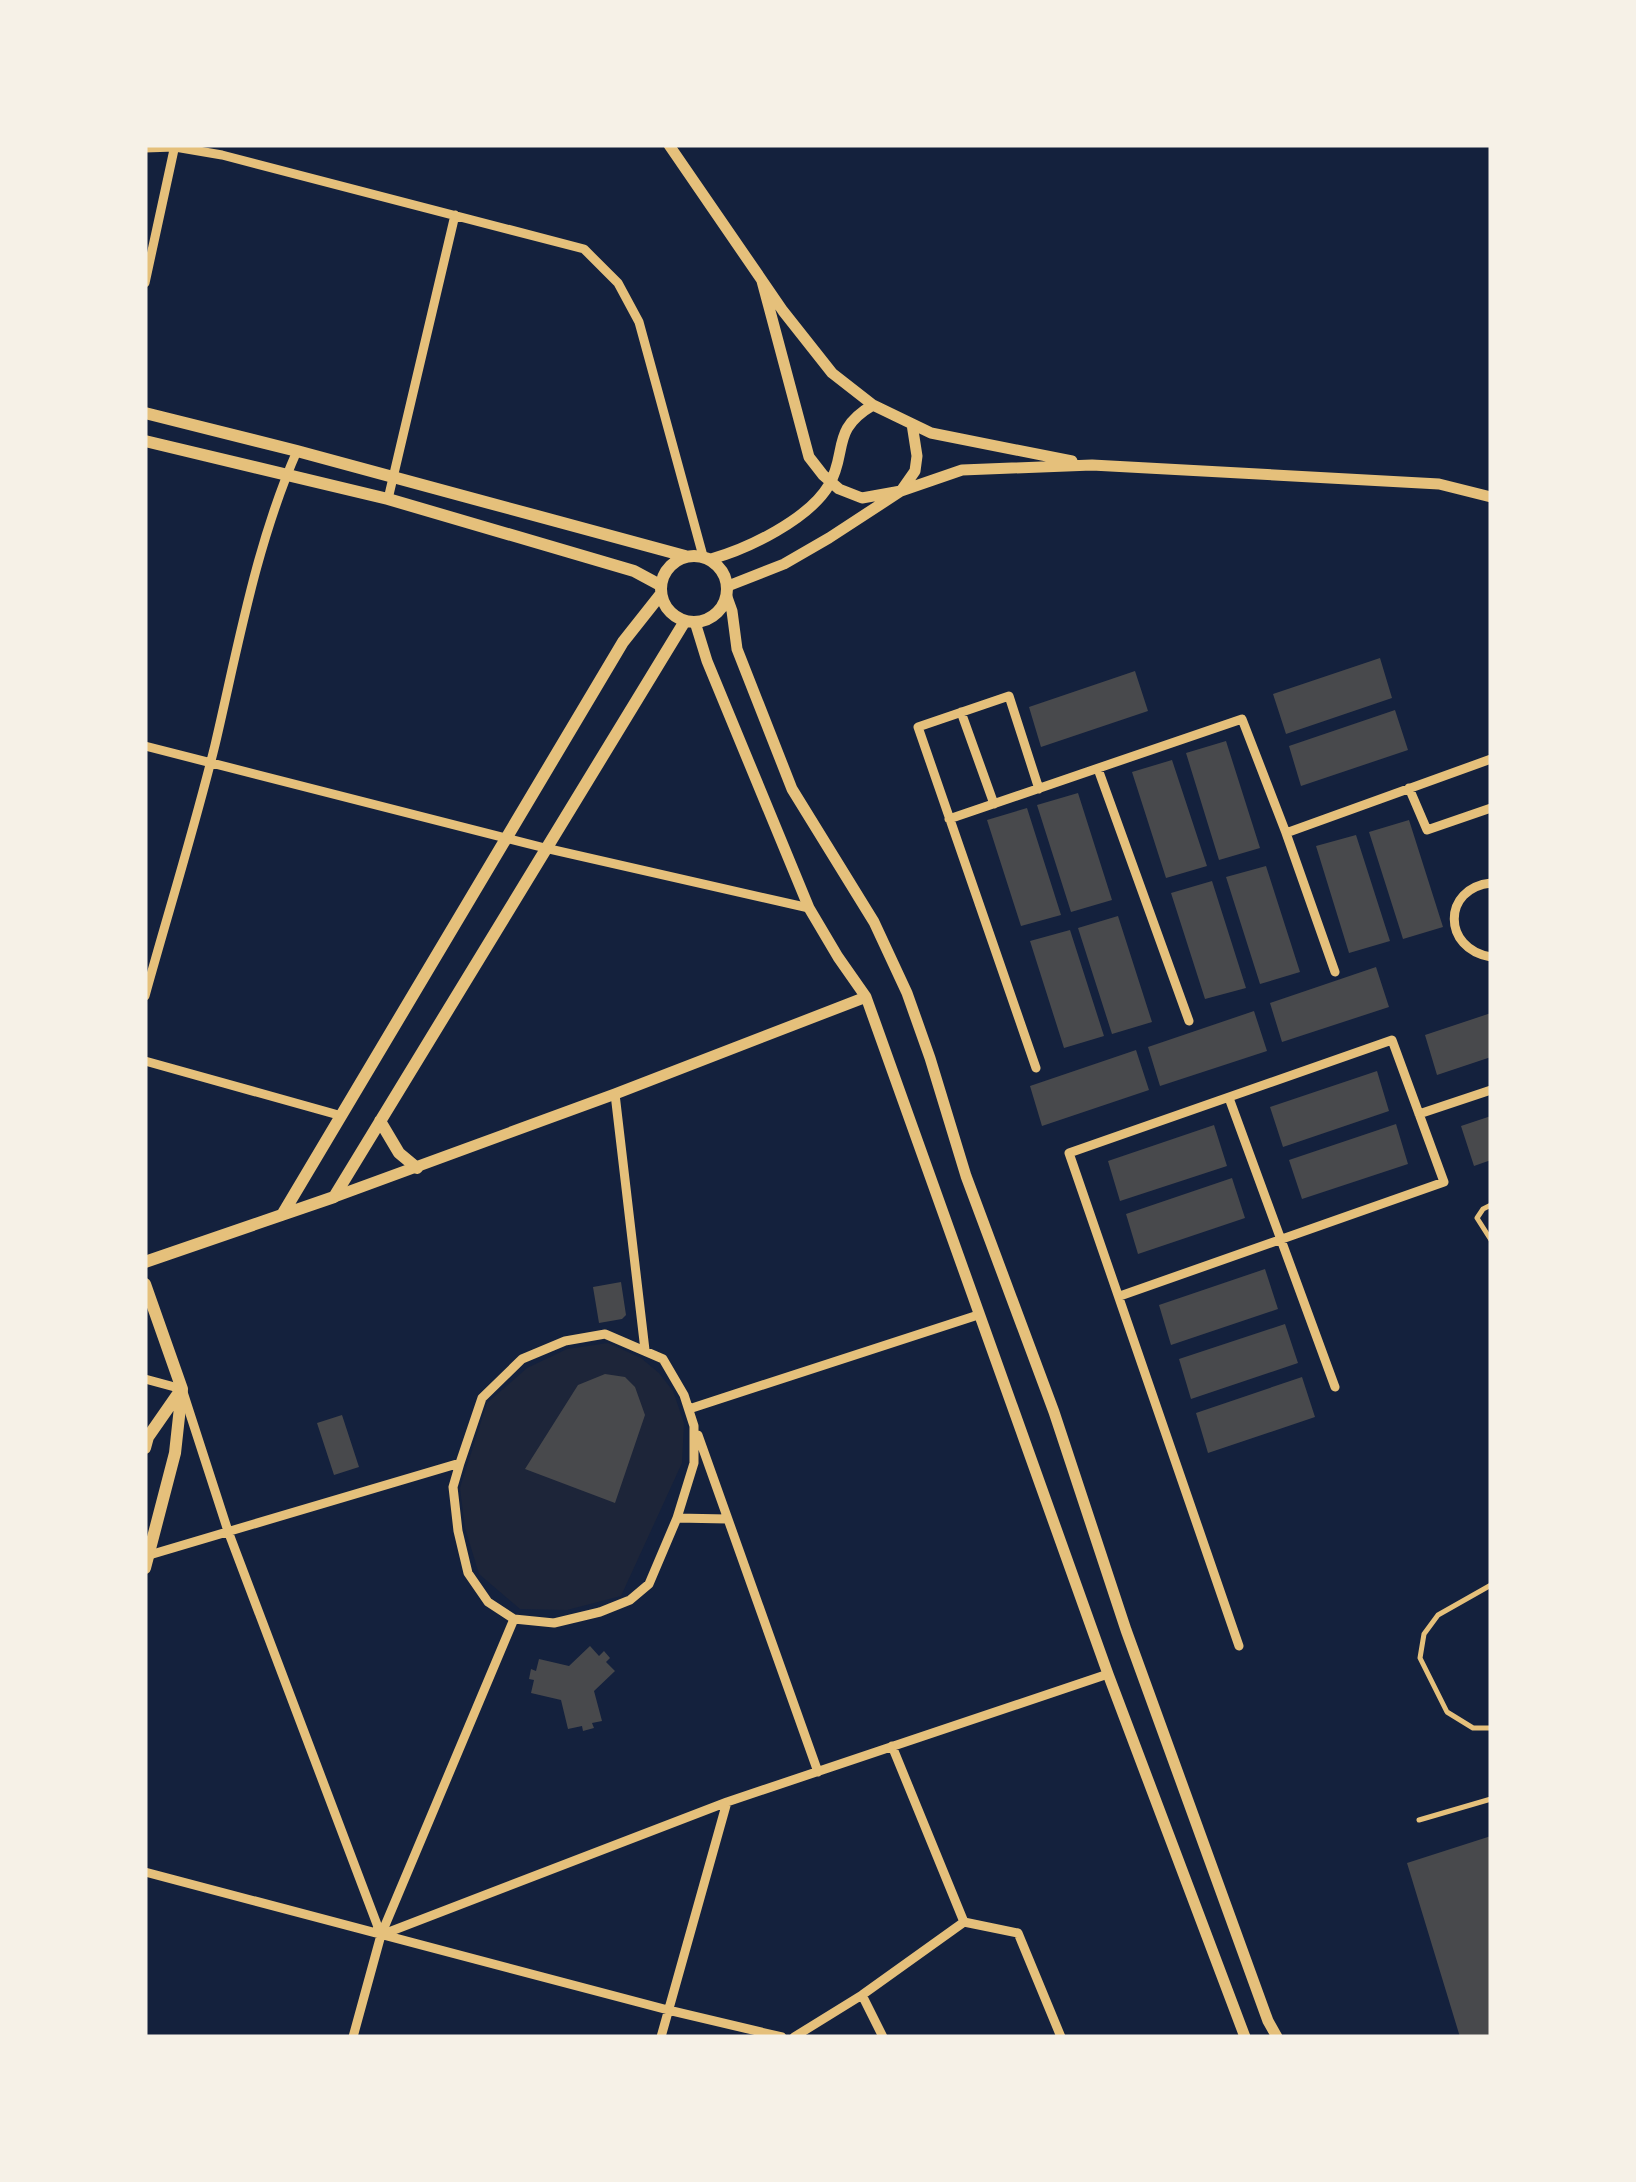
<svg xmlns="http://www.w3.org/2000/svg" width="1636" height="2182" viewBox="0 0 1636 2182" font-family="'Archivo Narrow',sans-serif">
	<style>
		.green { fill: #1d2539 }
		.building { fill: #48494c }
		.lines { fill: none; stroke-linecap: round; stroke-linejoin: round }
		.service { stroke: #e5c07b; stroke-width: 5 }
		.minor { stroke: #e5c07b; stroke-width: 9 }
		.tertiary { stroke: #e5c07b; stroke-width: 11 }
		.secondary { stroke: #e5c07b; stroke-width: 12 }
	</style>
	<rect width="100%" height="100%" fill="#14213d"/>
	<path class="green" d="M608,1343l33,15 18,15 14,18 11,32 -2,40 -61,133 -54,14 -47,-1 -41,-35 -14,-46 -5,-40 27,-85 40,-35 40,-19z"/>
	<path class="building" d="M1380,658l12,40 -106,36 -13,-40z
		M1135,671l13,40 -107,36 -12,-40z
		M1395,710l13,40 -107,36 -12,-40z
		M1226,741l34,107 -41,12 -33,-107z
		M1172,760l35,106 -41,12 -34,-106z
		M1078,793l34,107 -41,12 -34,-107z
		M1027,808l34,107 -40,11 -34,-106z
		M1409,820l34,107 -40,12 -34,-107z
		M1356,835l34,106 -41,12 -33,-107z
		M1266,866l34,106 -40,12 -34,-107z
		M1212,881l34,107 -41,11 -34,-106z
		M1118,916l34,106 -40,12 -34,-106z
		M1070,930l34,106 -40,12 -34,-107z
		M1376,967l13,40 -107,35 -12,-39z
		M1254,1011l13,40 -107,35 -12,-39z
		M1491,1013v44l-54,18 -12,-40z
		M1136,1050l13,40 -107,36 -12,-40z
		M1377,1071l12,40 -106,36 -13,-40z
		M1491,1116v44l-17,6 -13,-40z
		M1396,1124l12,40 -106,35 -13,-39z
		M1214,1125l13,41 -107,35 -12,-40z
		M1232,1178l13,40 -107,36 -12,-40z
		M1265,1269l13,40 -107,36 -12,-40z
		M621,1282l5,33 -4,4 -23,4 -6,-36z
		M1285,1324l13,39 -107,36 -12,-40z
		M605,1374l20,3 10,10 10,28 -30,88 -90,-34 53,-84z
		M1302,1377l13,40 -107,36 -12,-40z
		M342,1415l17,52 -25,8 -17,-52z
		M590,1646l9,10 5,-5 6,7 -4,4 9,9 -21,20 8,30 -10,2 2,5 -11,3 -1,-5 -14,3 -7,-29 -30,-7 3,-13 -5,-1 2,-10 5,2 3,-12 30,7z
		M1491,1836v201h-31l-53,-174z"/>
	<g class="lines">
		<path class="service" d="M1491,1205l-8,4 -6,9 14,22
			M1491,1585l-53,30 -14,19 -4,24 27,54 26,16h18
			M1419,1820l72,-21"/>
		<path class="minor" d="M145,148l30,-1 47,8 362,94 34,34 21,39 64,234
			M145,283l30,-138
			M388,499l67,-284
			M961,712l33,92
			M145,746l400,102 264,60
			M1098,769l91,252
			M1409,788l18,42 64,-22
			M949,819l293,-100 44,114 49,139
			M1286,833l205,-74
			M1491,883c-49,5 -49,66 0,74
			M145,996c23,-83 49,-166 70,-251 23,-98 41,-201 82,-294
			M145,1061l197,55
			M1036,1068l-118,-341 91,-31 30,93
			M615,1094l30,256
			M1229,1098l106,289
			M1419,1114l72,-24
			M1120,1296l324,-114 -52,-142 -323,113 170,493
			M605,1334l58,25 21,36 10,31v37l-17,55 -28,66 -19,16 -30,12 -46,11 -40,-4 -26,-17 -20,-29 -10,-42 -5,-44 7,-24 22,-65 40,-39 43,-18z
			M145,1379l37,10 46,142 153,404
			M689,1409l289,-94
			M698,1435l120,337
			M677,1518l50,1
			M146,1556l314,-93
			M892,1746l72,176 54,11 43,104
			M145,1872l523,138 114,27
			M381,1935l346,-133 381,-128
			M862,1995l21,42
			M353,2037l28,-102 133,-316
			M661,2037l66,-235
			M794,2037l68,-42 102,-73"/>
		<path class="tertiary" d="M669,145l114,166 49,62 41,32 58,28 141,28
			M762,281l47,176 14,18 16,14 23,9 39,-7 61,-21 130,-5 347,19 52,13
			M711,559c37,-10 98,-40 118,-74 19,-33 1,-55 44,-80
			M728,586l56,-22 45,-26 72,-47 14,-20 2,-15 -5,-32
			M727,597l5,14 5,38 55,140 82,133 33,71 23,65 36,118 88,236 72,218 142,391 9,16
			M695,622l12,39 102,247 29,49 28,40 242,677 137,363
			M334,1197l281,-103 251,-97"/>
		<path class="secondary" d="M145,413l152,38 388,105
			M145,441l243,58 246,72 26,14
			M661 589a33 33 0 1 1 66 0a33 33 0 1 1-66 0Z
			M380,1121l19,32 18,15
			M282,1215l341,-573 38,-48
			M145,1262l189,-65 351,-576
			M145,1284l37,105 -7,64 -30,115
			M145,1448l3,-11 32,-46"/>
	</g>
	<rect width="1636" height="2182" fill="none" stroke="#f6f1e7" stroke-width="295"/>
</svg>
